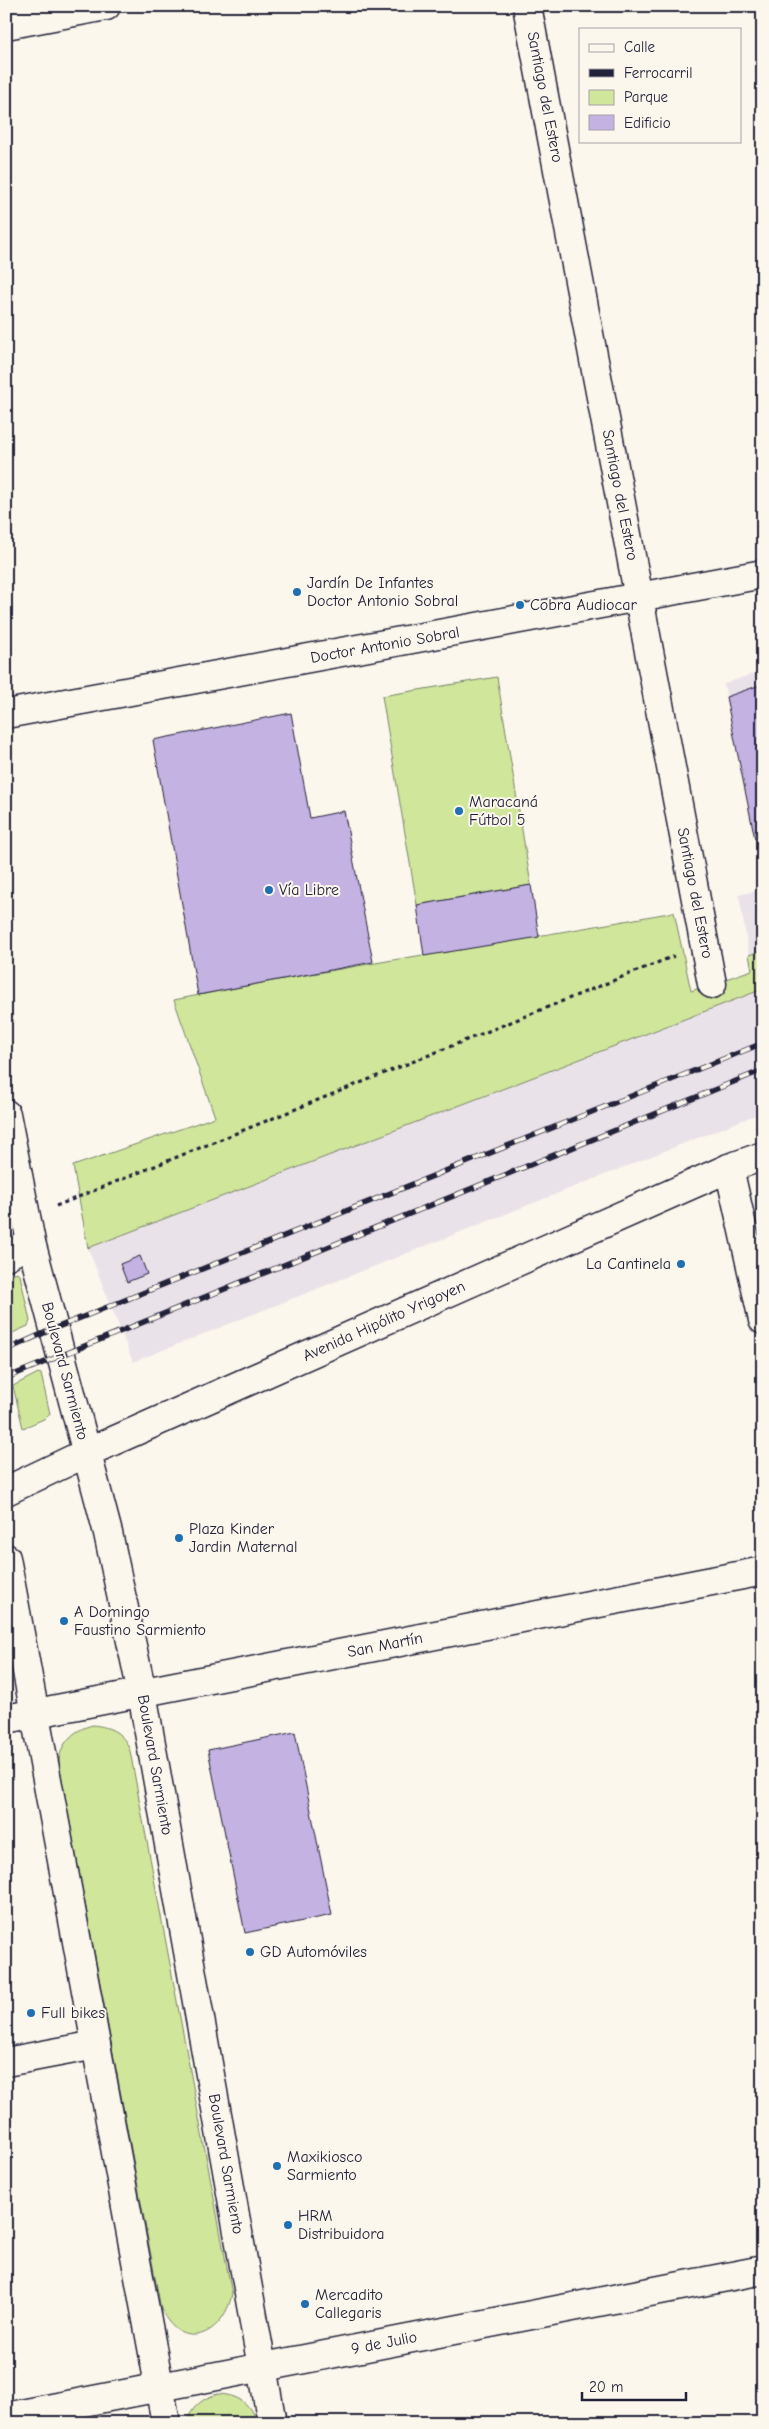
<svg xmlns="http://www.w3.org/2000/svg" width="769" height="2429" viewBox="0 0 769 2429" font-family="'Comic Neue',sans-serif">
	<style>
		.built { fill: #eae2e9 }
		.green { fill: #d0e69b; stroke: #79846b }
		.building { fill: #c3b2e2; stroke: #22223b }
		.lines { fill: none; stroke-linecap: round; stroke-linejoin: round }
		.street-casing { stroke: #22223b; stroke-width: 31 }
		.secondary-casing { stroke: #22223b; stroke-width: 31 }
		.path { stroke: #22223b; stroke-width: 3; stroke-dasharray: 4 4; stroke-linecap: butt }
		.street { stroke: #fbf7ec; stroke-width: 28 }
		.secondary { stroke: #fbf7ec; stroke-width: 28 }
		.rail-casing { stroke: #22223b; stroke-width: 5.5 }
		.rail { stroke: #fbf7ec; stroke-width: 4; stroke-dasharray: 11; stroke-linecap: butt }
		.poi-dot { fill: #1f6fb2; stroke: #fbf7ec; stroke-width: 2 }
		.labels { text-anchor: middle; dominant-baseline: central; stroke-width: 4; stroke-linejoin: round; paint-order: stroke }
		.street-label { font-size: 16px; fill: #22223b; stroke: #fbf7ec }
		.poi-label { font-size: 16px; fill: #22223b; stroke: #fbf7ec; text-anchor: start }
	</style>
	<rect width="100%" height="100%" fill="#fbf7ec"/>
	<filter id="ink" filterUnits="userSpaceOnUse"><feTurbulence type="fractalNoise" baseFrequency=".02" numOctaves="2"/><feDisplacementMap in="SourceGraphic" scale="10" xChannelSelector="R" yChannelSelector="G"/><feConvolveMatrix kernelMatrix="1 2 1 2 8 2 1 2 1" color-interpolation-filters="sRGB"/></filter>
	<g filter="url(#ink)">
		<path class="built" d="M763,670v209l-39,-195z
			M763,889v61l-14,5 -10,-60z
			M763,989v123l-630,250 -45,-114z"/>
		<path class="green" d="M497,677l34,208 -114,20 -35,-209z
			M674,912l17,79 61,-21 -3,-15 14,-5v39l-675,259 -15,-82 142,-49 -41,-117c166,-34 333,-57 500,-88z
			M17,1272l3,3 10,46 -2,5 -22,10v-59z
			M38,1373l3,1 9,40 -4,4 -23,10 -10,-42z
			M93,1725c18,2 31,8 37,26l102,543c-9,43 -51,59 -71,15l-102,-545c0,-20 15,-35 34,-39z
			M218,2394c20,1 33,9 38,29h-70c6,-16 16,-25 32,-29z"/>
		<path class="building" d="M763,684v153l-8,2 -29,-142z
			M291,713l19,105 34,-7 29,151 -175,33 -45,-255z
			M531,885l8,52 -115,19 -7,-51z
			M140,1256l7,18 -20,8 -7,-18z
			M295,1732l37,183 -87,18 -37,-183z"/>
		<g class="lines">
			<g class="street-casing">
				<path id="street" d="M527,6l185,978
					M6,25l100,-19
					M6,714l757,-140
					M729,1168l34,152
					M6,1719l757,-148
					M6,2062l90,-17
					M6,2417l757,-147"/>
			</g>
			<g class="secondary-casing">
				<path id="secondary" d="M6,1114l25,128 77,291 34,160 130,730
					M6,1256l25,-14
					M6,1491l80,-38 643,-285 34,-12
					M6,1558l160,865"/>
			</g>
			<path class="path" d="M56,1206l618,-250"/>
			<use href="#street" class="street"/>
			<use href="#secondary" class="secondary"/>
			<g class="rail-casing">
				<path id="rail" d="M6,1350l47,-21 710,-286
					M6,1378l757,-308"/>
			</g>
			<use href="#rail" class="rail"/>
		</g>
	</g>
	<g class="poi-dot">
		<circle cx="297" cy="592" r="5"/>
		<circle cx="520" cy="605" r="5"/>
		<circle cx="459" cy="811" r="5"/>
		<circle cx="269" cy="890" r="5"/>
		<circle cx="681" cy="1264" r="5"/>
		<circle cx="179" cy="1538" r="5"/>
		<circle cx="64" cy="1621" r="5"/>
		<circle cx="250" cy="1952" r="5"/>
		<circle cx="31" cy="2013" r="5"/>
		<circle cx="277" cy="2166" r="5"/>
		<circle cx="288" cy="2225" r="5"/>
		<circle cx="305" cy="2304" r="5"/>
	</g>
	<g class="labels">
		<g class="street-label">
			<text transform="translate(545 97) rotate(79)">Santiago del Estero</text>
			<text transform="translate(620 495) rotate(79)">Santiago del Estero</text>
			<text transform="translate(385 645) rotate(-10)">Doctor Antonio Sobral</text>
			<text transform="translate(695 893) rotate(79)">Santiago del Estero</text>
			<text transform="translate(384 1321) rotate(-24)">Avenida Hipólito Yrigoyen</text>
			<text transform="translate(65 1371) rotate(75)">Boulevard Sarmiento</text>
			<text transform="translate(385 1645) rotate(-11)">San Martín</text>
			<text transform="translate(155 1765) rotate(80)">Boulevard Sarmiento</text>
			<text transform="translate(226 2164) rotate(80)">Boulevard Sarmiento</text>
			<text transform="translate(384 2343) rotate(-11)">9 de Julio</text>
		</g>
		<g class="poi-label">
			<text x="307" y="583">Jardín De Infantes<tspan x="307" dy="18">Doctor Antonio Sobral</tspan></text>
			<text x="530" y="605">Cobra Audiocar</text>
			<text x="469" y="802">Maracaná<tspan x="469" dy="18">Fútbol 5</tspan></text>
			<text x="279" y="890">Vía Libre</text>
			<text x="671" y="1264" text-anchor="end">La Cantinela</text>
			<text x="189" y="1529">Plaza Kinder<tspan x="189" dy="18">Jardin Maternal</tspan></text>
			<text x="74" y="1612">A Domingo<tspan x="74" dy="18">Faustino Sarmiento</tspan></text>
			<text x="260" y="1952">GD Automóviles</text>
			<text x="41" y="2013">Full bikes</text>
			<text x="287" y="2157">Maxikiosco<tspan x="287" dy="18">Sarmiento</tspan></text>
			<text x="298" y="2216">HRM<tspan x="298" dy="18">Distribuidora</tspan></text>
			<text x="315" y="2295">Mercadito<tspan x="315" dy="18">Callegaris</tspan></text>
		</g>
	</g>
	<rect width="769" height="2429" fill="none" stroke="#fbf7ec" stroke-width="25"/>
	<rect x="12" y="12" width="744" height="2404" fill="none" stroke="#22223b" stroke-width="2" filter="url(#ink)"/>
	<rect x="579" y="28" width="162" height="115" fill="#fbf7ec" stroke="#a4a2a5"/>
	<rect x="589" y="44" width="25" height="8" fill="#fbf7ec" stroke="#a4a2a5"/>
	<text x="624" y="52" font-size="15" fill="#22223b">Calle</text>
	<rect x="589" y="69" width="25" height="8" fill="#22223b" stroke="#a4a2a5"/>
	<text x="624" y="78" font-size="15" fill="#22223b">Ferrocarril</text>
	<rect x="589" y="90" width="25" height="15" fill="#d0e69b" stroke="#a4a2a5"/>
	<text x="624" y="102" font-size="15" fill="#22223b">Parque</text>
	<rect x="589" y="115" width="25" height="15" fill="#c3b2e2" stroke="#a4a2a5"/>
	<text x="624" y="128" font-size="15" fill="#22223b">Edificio</text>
	<path d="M582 2392v8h104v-8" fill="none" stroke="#22223b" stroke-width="2.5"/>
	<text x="589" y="2392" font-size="15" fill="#22223b" stroke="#fbf7ec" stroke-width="4" paint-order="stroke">20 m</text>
</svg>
